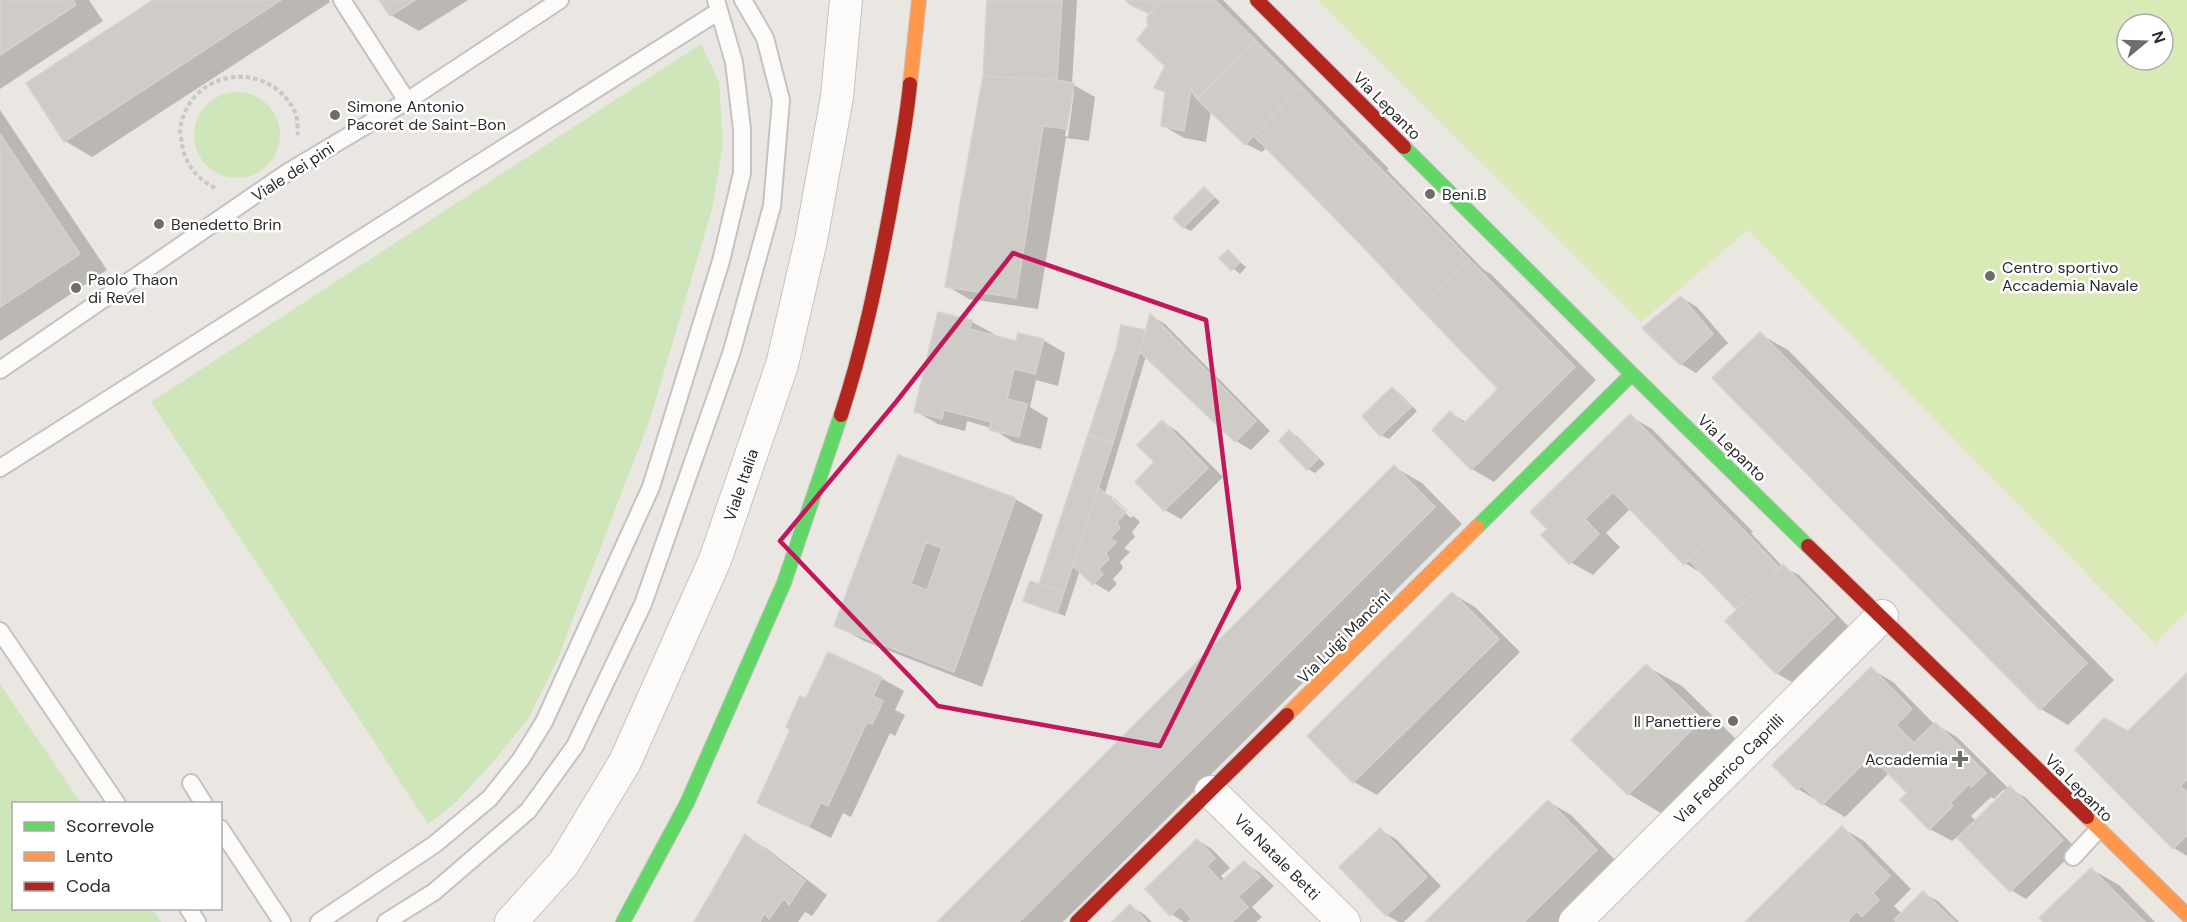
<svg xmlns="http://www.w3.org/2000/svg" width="2187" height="922" viewBox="0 0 2187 922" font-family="'DM Sans',sans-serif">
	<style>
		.green { fill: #cee6b9 }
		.pitch { fill: #daeab7; fill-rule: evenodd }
		.shadow { fill: #0003; fill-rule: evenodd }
		.building { fill: #cfccc8; stroke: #d5d2cd; stroke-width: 1.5; fill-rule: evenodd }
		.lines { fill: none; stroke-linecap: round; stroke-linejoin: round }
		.lane-casing { stroke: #c4c3c2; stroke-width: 20 }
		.street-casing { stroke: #c4c3c2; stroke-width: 34 }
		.fast-casing { stroke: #c4c3c2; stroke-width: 16 }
		.slow-casing { stroke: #c4c3c2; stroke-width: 16 }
		.jam-casing { stroke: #c4c3c2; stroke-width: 16 }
		.path { stroke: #c8c8c7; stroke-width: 4; stroke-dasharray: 4.5 3; stroke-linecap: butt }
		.lane { stroke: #fcfbfa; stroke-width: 16 }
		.street { stroke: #fcfbfa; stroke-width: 32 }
		.fast { stroke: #63d668; stroke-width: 14 }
		.slow { stroke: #ff974d; stroke-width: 14 }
		.jam { stroke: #b3261e; stroke-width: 14 }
		.marked { fill: none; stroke: #c2185b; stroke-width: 4.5; stroke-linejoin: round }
		.poi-dot { fill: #6e6d6b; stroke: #fff; stroke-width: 2 }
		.labels { text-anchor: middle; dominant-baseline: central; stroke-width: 5; stroke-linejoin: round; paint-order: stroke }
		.poi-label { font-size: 16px; fill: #2c2c2c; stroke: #fff; text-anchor: start }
		.street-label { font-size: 16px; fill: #2c2c2c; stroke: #fff }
	</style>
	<rect width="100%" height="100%" fill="#eae6e1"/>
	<path class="green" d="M701,44l18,38 4,62 -11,65 -62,210 -94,244 -28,56 -35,43 -38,41 -27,21 -277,-422z
		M194 135a43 43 0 1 1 86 0a43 43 0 1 1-86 0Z
		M0,684l81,119 -67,1v104l138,1 9,13h-161z"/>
	<path class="pitch" d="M1318,0h869v612l-32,31 -407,-413 -107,92zM2127,24h36v36h-36z"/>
	<path class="shadow" d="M0,0h89l14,21 -103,68z
		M155,0h174l1,2 -238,155 -27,-16z
		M381,0h87l-49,31 -28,-16z
		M989,0h88l-5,84 23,13 -6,44 -23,-3 -28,171 -69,-10 -22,-13 38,-210zM1071,92h3l-6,45 -3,-1z
		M1128,0h95l166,169 -2,1 97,100 7,4 105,106 -102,102 -22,-13 -22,-56 16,9 34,-33 -233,-242 -5,5 -16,-8 -35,-34 -5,32 -22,-4 -22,-13 5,-31 -11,-6 11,-22 -17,-39 1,-13z
		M0,110l107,160 -107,71z
		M1205,189l15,13 -29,29 -8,-4z
		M1228,252l18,15 -6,7 -19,-16z
		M1682,298l15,9 31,36 -32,30 -15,-9z
		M939,313l33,9 22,12 -1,3 24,6 26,-3 22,13 -7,33 -22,-6 -6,27 18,11 -7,31 -28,-7 -22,-14 -24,-7 -2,10 -27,-7 -23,-13z
		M1151,316l14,8 105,107 -19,19 -15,-9 -90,-85 -41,137 9,5 26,24 -8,10 3,5 -11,11 6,4 -10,10 3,6 -10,11 4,5 -8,8 -15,-9 -14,-13 -15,46 -33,-12 -7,-4 15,-14 79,-240 28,-14zM1112,497l21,19 -2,2 -19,-17z
		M1760,334l28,16 326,330 -46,45 -27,-16z
		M1392,389l7,4 18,18 -28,28 -8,-4 -17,-19z
		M1630,416l22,13 101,103 -2,1 32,34 16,8 50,52 -57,55 -16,-9 -38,-64 -32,-33 -21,-13 -54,-55 -25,25 14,14 -27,28 -23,-13 -26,-27z
		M1162,422l15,9 46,46 -42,42 -16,-9 -28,-28 19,-20z
		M1290,432l7,4 28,28 -10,9 -7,-4z
		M899,457l116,42 28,16 -61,172 -118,-46 -28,-16z
		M1394,467l28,16 40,41 -399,398h-124z
		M1453,594l22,13 45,45 -143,143 -23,-13 -45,-46z
		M828,654l53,24 23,13 -9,19 10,5 -10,21 -5,-3 -39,84 -8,-4 -12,25 -72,-36z
		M1646,666l36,20 55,54 -73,75 -35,-21z
		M1871,669l22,13 40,41 24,14 52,52 16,8 52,52 -51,50 -15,-9 -53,-54 -6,5 -22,-12 -20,-36 -21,-20 -44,44 -47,-28zM2004,789l2,2 -30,30 -5,-5 20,-19 3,2z
		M2187,675v181l-13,-8 -46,-115z
		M1549,802l22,13 47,48 -59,59h-132z
		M1842,828l22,13 47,48 -17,17 8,8 21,-21 15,8 21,21h-212z
		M1380,830l16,9 45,47 -37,36h-5l-13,-7z
		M745,836l22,13 60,46 -15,21 -7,-4 -7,10h-102z
		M1197,840l15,9 18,19 -9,8 4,4 19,-17 15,9 15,14 -22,21 10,10 -6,5h-72l-13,-8z
		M2091,869l28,16 36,37h-109z
		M1130,906l15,9 7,7h-38z"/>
	<path class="building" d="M0,0h73l3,5 -76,50z
		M153,0h128l-217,142 -38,-59z
		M379,0h36l-25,16z
		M987,0h75l-5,80 -74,-4z
		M1126,0h36l-12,14 -21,-10z
		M1162,0h53l41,41 -59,58 -6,-9 -7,41 -23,-5 4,-34 -11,-4 11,-22 -28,-26 11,-14 -1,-9z
		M1256,41l45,45 -56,59 -48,-46z
		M983,76l74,4 17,3 -7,46 -24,-3 -27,172 -71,-11z
		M1301,86l66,69 -47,48 -66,-67z
		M0,134l80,120 -80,53z
		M1367,155l49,49 -48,48 -48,-49z
		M1204,187l10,10 -31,31 -10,-10z
		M1416,204l53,55 -50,48 -51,-55z
		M1228,250l12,12 -9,9 -12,-13z
		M1469,259l106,108 -104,103 -39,-40 18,-19 13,13 35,-35 -79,-82z
		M1681,296l32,38 -33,31 -38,-37z
		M938,312l34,8 -2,9 46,12 2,-8 26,6 -9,35 -21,-5 -7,30 20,5 -8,33 -30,-7 2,-8 -47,-12 -2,9 -28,-7z
		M1150,313l106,108 -21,21 -95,-90z
		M1121,325l25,5 -33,113 -25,-8 29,-89z
		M1760,332l327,331 -47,47 -328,-332z
		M1392,387l19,20 -31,29 -18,-20z
		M1630,414l102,104 -48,47 -71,-73 -28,27 14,15 -30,30 -28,-29 6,-6 -17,-17z
		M1162,420l46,48 -44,43 -29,-29 19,-20 -17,-17z
		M1289,430l29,29 -11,11 -28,-29z
		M1088,435l25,8 -49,149 -25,-8z
		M898,455l118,43 -62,174 -120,-46zM926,542l16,6 -15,42 -16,-6z
		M1394,465l41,42 -416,415h-82z
		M1098,487l28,25 -9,10 3,6 -10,10 6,4 -10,11 3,6 -10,10 4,5 -10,11 -20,-19z
		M1732,518l48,50 -44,41 -47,-49z
		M1783,564l52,53 -59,57 -51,-53z
		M1030,581l34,11 -7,21 -34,-12z
		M1452,592l47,47 -146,144 -46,-47z
		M828,652l54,25 -9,19 10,5 -11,23 -5,-2 -39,84 -7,-4 -12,25 -52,-24 33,-73 -4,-3 14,-31 6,2z
		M1646,664l56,55 -74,76 -57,-55z
		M1871,667l41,42 -16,16 18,18 21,-21 51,51 -15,14 -2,-3 -19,19 3,3 -24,24 -29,-30 7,-7 -36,-37 -49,49 -20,-19 -5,4 -25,-25z
		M2187,673v106l-7,7 7,6v43l-14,14 -98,-99 29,-32 24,13z
		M2010,786l53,54 -53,52 -53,-54z
		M1548,800l49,50 -73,72h-99z
		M1842,826l48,50 -17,17 6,7 -17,17 -5,-6 -9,9 1,2h-104z
		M1380,828l47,49 -41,39 -47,-49z
		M745,834l60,47 -16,24 -5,-7 -15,21 -5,-6 -4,9h-66z
		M1197,839l18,19 -8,8 14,16 23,-21 16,16 -22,20 10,10 -16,15h-44l4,-3 -12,-13 -10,10 -25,-27z
		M2091,868l54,54h-101l-5,-4z
		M1923,891l32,31h-58l-3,-2z
		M1130,904l17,18h-35z"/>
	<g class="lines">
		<g class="lane-casing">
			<path id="lane" d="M342,0l65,101
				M0,370l288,-198 119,-71 153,-101
				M0,468l719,-457
				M0,631l117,173
				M191,783l13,21
				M220,828l62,94
				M2073,857l25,-27
				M188,908l9,14
				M319,922l116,-78 55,-46 31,-39 23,-37 107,-235 70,-226 21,-88v-44l-8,-67 -18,-62
				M386,922l48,-30 94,-81 47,-65 68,-142 89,-253 40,-145 9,-106 -16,-62 -22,-38"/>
		</g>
		<g class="street-casing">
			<path id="street" d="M1211,792l133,130
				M511,922l53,-59 61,-101 90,-202 67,-195 29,-125 26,-143 9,-97
				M1575,922l307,-306"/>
		</g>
		<g class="fast-casing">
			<path id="fast" d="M1404,147l228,227 176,172
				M1477,527l155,-153
				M623,922l64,-119 97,-220 57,-168"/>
		</g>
		<g class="slow-casing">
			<path id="slow" d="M910,84l9,-84
				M1287,715l190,-188
				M2087,817l100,98"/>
		</g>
		<g class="jam-casing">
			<path id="jam" d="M1257,0l147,147
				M841,415c22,-67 36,-135 49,-204 7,-42 16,-84 20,-127
				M1808,546l279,271
				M1077,922l210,-207"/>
		</g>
		<path class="path" d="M215,188c-18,-9 -31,-25 -33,-45 -1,-6 -3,-13 -1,-19 13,-57 89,-64 114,-12 3,6 2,16 3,23"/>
		<use href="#lane" class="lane"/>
		<use href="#street" class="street"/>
		<use href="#fast" class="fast"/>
		<use href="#slow" class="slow"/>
		<use href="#jam" class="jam"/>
	</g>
	<path class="marked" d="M1013,253l193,67 33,268 -79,158 -222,-40 -158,-165 116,-139z"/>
	<g class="poi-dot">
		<circle cx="335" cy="115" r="6"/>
		<circle cx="1430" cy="194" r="6"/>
		<circle cx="159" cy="224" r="6"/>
		<circle cx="1990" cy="276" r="6"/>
		<circle cx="76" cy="288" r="6"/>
		<circle cx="1733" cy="721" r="6"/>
		<path d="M1957 750h6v6h6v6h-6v6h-6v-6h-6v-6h6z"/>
	</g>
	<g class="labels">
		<g class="poi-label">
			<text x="347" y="106">Simone Antonio<tspan x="347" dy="18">Pacoret de Saint-Bon</tspan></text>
			<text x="1442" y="194">Beni.B</text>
			<text x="171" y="224">Benedetto Brin</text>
			<text x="2002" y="267">Centro sportivo<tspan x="2002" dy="18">Accademia Navale</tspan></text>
			<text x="88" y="279">Paolo Thaon<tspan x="88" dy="18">di Revel</tspan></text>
			<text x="1721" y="721" text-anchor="end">Il Panettiere</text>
			<text x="1948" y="759" text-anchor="end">Accademia</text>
		</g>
		<g class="street-label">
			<text transform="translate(1387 106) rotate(45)">Via Lepanto</text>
			<text transform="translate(293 172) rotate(-33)">Viale dei pini</text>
			<text transform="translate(1732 448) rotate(44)">Via Lepanto</text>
			<text transform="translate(741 485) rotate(-71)">Viale Italia</text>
			<text transform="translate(1344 637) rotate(-45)">Via Luigi Mancini</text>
			<text transform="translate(1729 769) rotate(-45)">Via Federico Caprilli</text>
			<text transform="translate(2079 788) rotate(45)">Via Lepanto</text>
			<text transform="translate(1277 857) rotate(45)">Via Natale Betti</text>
		</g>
	</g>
	<rect x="12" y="802" width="210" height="108" fill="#ffffff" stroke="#ababab" stroke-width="1.5"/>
	<rect x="24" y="822" width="30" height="9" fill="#63d668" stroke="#ababab" stroke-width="1.5"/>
	<text x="66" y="832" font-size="18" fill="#2c2c2c">Scorrevole</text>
	<rect x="24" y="852" width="30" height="9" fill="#ff974d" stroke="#ababab" stroke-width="1.5"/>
	<text x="66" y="862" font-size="18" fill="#2c2c2c">Lento</text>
	<rect x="24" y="882" width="30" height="9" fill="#b3261e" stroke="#ababab" stroke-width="1.5"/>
	<text x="66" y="892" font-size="18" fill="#2c2c2c">Coda</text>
	<g transform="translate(2145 42) rotate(71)"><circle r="28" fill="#ffffff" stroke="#ababab" stroke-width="1.5"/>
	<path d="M0-4.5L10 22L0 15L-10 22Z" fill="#6e6d6b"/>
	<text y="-9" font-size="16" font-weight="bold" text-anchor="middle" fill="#2c2c2c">N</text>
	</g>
</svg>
